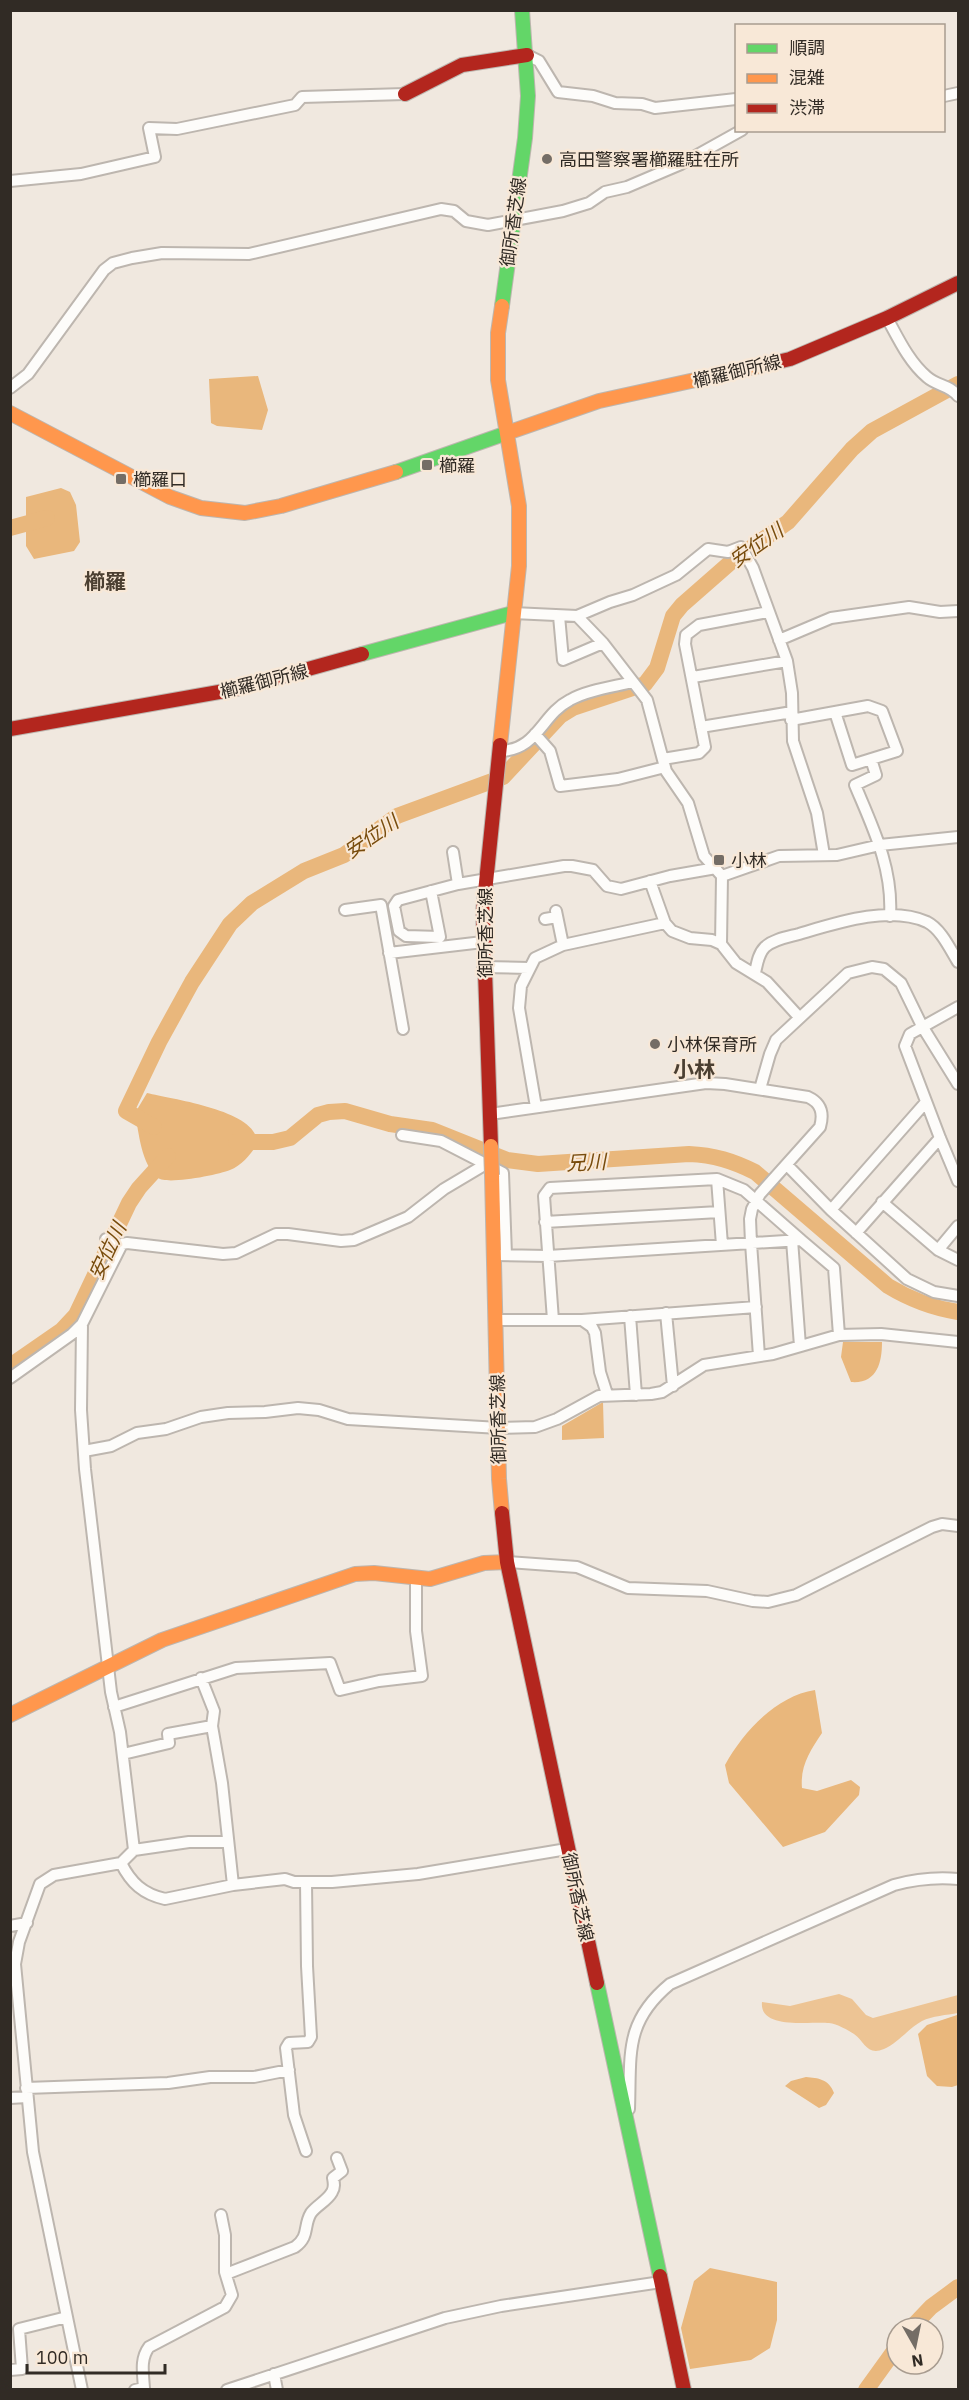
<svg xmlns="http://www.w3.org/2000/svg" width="969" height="2400" viewBox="0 0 969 2400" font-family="'IBM Plex Sans','Noto Sans JP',sans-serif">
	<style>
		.forest { fill: #edc494 }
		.water { fill: #e9b77c }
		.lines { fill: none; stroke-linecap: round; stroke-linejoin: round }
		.river { stroke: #e9b77c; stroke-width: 16 }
		.street-casing { stroke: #bdb6af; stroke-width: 14 }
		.fast-casing { stroke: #bdb6af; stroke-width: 16 }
		.slow-casing { stroke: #bdb6af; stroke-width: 16 }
		.jam-casing { stroke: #bdb6af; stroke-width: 16 }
		.street { stroke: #fdfcfa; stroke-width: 10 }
		.fast { stroke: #63d668; stroke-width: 14 }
		.slow { stroke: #ff974d; stroke-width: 14 }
		.jam { stroke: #b3261e; stroke-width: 14 }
		.slow-bridge-casing { stroke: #bdb6af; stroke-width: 16; stroke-linecap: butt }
		.slow-bridge { stroke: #ff974d; stroke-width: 14 }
		.poi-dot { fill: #746d66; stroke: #f8e8d7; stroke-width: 2 }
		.labels { text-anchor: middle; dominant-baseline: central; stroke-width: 4.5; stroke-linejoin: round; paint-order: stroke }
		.poi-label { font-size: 18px; fill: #312b25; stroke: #f8e8d7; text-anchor: start }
		.street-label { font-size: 18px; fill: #312b25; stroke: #f8e8d7 }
		.water-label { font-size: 20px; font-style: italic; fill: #784c0d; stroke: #f8e8d7 }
		.quarter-label { font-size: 21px; font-weight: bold; fill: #4b3f31; stroke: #f8e8d7 }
	</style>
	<rect width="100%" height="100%" fill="#f0e8df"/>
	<path class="forest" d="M839,1994l13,5 14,16 7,3 85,-23v18c-11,2 -26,3 -36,8 -13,7 -24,22 -38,28 -17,7 -19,-7 -30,-15 -6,-4 -17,-10 -25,-11 -18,-2 -70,7 -67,-21l28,4z"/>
	<path class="water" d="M258,376l10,34 -6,20 -45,-4 -6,-3 -2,-44z
		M61,488l9,4 6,13 4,37 -6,9 -40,8 -8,-13v-49z
		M147,1093c25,6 99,16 109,43 1,3 0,6 0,10 -6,9 -15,20 -26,24 -12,5 -63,15 -72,8 -17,-14 -19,-45 -23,-65z
		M843,1342h39c0,21 -5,42 -31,40l-10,-25z
		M603,1402l1,36 -42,2v-14z
		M815,1690l7,43c-12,18 -22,33 -20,55l15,3 34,-11 9,7 -1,8 -34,37 -42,15 -54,-64 -4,-18c18,-33 51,-69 90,-75z
		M957,2015l1,70 -6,2 -15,-1 -10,-10 -9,-42 9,-9z
		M806,2077c12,1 23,2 28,16l-8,12 -7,3 -34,-22 6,-5z
		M710,2268l67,14v38l-7,28 -19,12 -61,9 -9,-41 13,-47z"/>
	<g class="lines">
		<path class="river" d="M10,528l37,-10
			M154,1127l-28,-16 33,-69 33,-60 38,-58 22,-21 52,-32 40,-16 53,-39 106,-39 57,-61 13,-8 72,-24 12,-16 16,-52 9,-11 49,-43 57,-40 64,-73 20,-18 86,-47
			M236,1142h37l17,-4 28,-23 11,-3 16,-1 45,13 42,6 75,30 31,4 151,-10c25,1 44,7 66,18l133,114c23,14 44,22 70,26
			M10,1366l52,-36 14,-15 53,-112 10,-15 29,-32
			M911,2328l20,-21 27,-20
			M866,2390l31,-43"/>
		<g class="street-casing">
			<path id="street" d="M527,55l12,6 19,31 35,4 22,7 27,1 13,4 81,-9
				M944,96l14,-3
				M10,181l71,-7 74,-17 -6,-29 28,1 118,-24 7,-8 103,-3
				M887,318c11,20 22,44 40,59 10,9 23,8 31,19
				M10,388l18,-14 76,-104 9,-7 19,-5 30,-5 87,1 192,-45 13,2 12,10 22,4 75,-14 26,-8 16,-11 22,-5 54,-23 61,-34
				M513,613l64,3 33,-14 23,-7 43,-20 32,-26 20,3 13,-5 12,21 34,93 5,32 1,48 24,72 7,42
				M559,616l4,44 40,-17
				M577,616l26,27 44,57 19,71 22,32 16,53 18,20 -1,68
				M779,640l52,-22 78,-11 31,5 18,-1
				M693,677l94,-16
				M791,720l77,-14 14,5 15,40 -45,14 -17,-53
				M701,727l91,-15
				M535,734l15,17 10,35 58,-7 47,-12
				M500,751c38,-1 41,-36 70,-51 18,-10 43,-13 63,-18
				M663,759l36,-6 6,-6 -20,-103 1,-9 13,-10 69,-13
				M871,759l5,16 -21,10c18,43 38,83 35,131
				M453,852l5,32
				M722,876l57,-20 58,-1 43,-10 78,-8
				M650,881l15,42 7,8 18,7 22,2 9,4 15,19 31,19 32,35
				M431,891l9,46 -34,-1 -7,-5 -5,-25 4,-6 60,-16 106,-18h8l21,4 14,16 14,3 49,-13 46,-8
				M345,910l36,-5 22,124
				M556,911l7,34
				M545,919l12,-2
				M389,953l94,-11
				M483,967l46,1
				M755,973c2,-9 3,-19 10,-26 9,-8 23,-10 34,-13 37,-11 90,-29 128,-12 14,7 23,27 31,40
				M958,1007l-48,27 -5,12 35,92 18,43
				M760,1089l10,-35 6,-14 72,-67 24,-6 12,2 17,14 21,43 36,58
				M536,1107l-17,-99 2,-22 14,-28 28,-13 102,-22
				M490,1114l216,-31 19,1 83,13c13,6 16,16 12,30l-60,67 -8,15 -2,10 1,24 8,113
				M402,1135l39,6 62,32 3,82
				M787,1165l44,45 76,69 27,13 24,4
				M717,1179l27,11 57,50
				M882,1202l56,48 20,10
				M831,1210l95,-108
				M545,1222l174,-10
				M856,1233l84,-95
				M106,1239l13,8
				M792,1240l8,106
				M938,1250l20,-24
				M493,1255l55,1 253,-16 33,28 5,67
				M666,1313l7,73
				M630,1316l6,79
				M495,1320h87l174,-13
				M553,1320l-9,-124 6,-8 167,-9 5,66
				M582,1320l10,7 3,6 5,39 7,22
				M82,1324l-1,86 4,59 26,223 9,40 14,118 -13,13 -67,12 -14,9 -21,58 -4,22 18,188 49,238
				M10,1378l62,-44 10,-10 40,-80 5,-1 96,11 13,-1 40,-19h12l53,7 13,-1 54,-23 36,-28 42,-25
				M84,1451l27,-5 26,-13 29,-4 35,-12 27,-4 37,-1 33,-4 21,2 29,9 151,9 36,-1 22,-8 42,-23 52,-2 11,-2 42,-27 69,-11 66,-19 42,-1 77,8
				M507,1562l70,5 51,21 79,3 46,10 15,1 28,-7 136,-68 10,-3 16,2
				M201,1678l13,33 -2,15 10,57 11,102
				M114,1707l122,-39 94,-5 10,27 39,-9 43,-5 -6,-45v-52
				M123,1754l46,-11 -1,-9 44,-8
				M134,1850l55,-8h38
				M121,1863c10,20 22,31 44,36l68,-14 52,-6 9,3h38l86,-8 149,-25
				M10,1926l17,-3
				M26,2088l142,-5 42,-6h44l35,-7
				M10,2098l17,-1
				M629,2109c2,-55 -5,-87 41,-125l224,-99c22,-6 42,-8 64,-6
				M306,2151l-12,-36 -8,-67 3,-5 19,-1 3,-5 -4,-71 -1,-84
				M226,2274l69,-27c15,-11 8,-21 16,-34 6,-8 16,-12 21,-21 3,-5 2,-9 1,-14l9,-7 -5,-13
				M10,2370l12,-1 -3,-40 48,-12
				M274,2374l3,16
				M135,2390l9,-2c-1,-15 -4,-29 5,-41l76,-40 7,-12 -7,-23v-37l-4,-20
				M227,2390l218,-72 56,-12 160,-24"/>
		</g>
		<g class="fast-casing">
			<path id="fast" d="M502,306l23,-168 3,-42 -6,-86
				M396,472l111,-39
				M362,654l151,-41
				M597,1983l63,293"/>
		</g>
		<g class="slow-casing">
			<path id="slow" d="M10,413l160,84 31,11 44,5 36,-7 115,-34
				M507,433l92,-32 174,-38
				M500,745l19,-179v-60l-21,-126v-47l4,-27
				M492,1175l7,304 3,34
				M10,1715l152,-75 193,-66 19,-1 56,6 54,-16 23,-1"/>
		</g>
		<g class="jam-casing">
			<path id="jam" d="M405,94l57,-29 65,-10
				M773,363l17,-4 97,-41 71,-35
				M10,729l226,-40 126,-35
				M491,1146l-8,-234 17,-167
				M502,1513l5,49 90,421
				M660,2276l24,114"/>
		</g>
		<use href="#street" class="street"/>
		<use href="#fast" class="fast"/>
		<use href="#slow" class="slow"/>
		<use href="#jam" class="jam"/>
		<g class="slow-bridge-casing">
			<path id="slow-bridge" d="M491,1146l1,29"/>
		</g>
		<use href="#slow-bridge" class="slow-bridge"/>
	</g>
	<g class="poi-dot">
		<circle cx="547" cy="159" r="6"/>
		<rect x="421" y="459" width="12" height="12" rx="3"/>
		<rect x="115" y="473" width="12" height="12" rx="3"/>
		<rect x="713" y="854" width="12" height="12" rx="3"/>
		<circle cx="655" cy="1044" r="6"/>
	</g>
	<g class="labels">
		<g class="poi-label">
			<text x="559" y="159">高田警察署櫛羅駐在所</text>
			<text x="439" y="465">櫛羅</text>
			<text x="133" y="479">櫛羅口</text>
			<text x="731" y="860">小林</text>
			<text x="667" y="1044">小林保育所</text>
		</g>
		<g class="street-label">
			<text transform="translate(513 222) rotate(-82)">御所香芝線</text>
			<text transform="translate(737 371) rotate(-13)">櫛羅御所線</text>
			<text transform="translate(264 681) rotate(-14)">櫛羅御所線</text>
			<text transform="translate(485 933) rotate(-90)">御所香芝線</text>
			<text transform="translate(498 1419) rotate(-91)">御所香芝線</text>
			<text transform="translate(578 1897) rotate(78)">御所香芝線</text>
		</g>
		<g class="water-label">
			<text transform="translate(756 545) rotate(-35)">安位川</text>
			<text transform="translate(371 836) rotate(-34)">安位川</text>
			<text transform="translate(586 1162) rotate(-3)">兄川</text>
			<text transform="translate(107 1251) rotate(-65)">安位川</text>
		</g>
		<g class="quarter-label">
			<text x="105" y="581">櫛羅</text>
			<text x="694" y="1069">小林</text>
		</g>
	</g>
	<rect width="969" height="2400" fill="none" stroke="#312b25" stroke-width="24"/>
	<rect x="735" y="24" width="210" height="108" fill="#f8e8d7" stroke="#a89c90" stroke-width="1.5"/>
	<rect x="747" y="44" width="30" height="9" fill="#63d668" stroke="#a89c90" stroke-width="1.5"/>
	<text x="789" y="54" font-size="18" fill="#312b25">順調</text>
	<rect x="747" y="74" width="30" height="9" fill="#ff974d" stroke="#a89c90" stroke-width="1.5"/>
	<text x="789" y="84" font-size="18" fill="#312b25">混雑</text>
	<rect x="747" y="104" width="30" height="9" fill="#b3261e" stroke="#a89c90" stroke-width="1.5"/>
	<text x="789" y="114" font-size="18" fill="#312b25">渋滞</text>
	<g transform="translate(915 2346) rotate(171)"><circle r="28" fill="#f8e8d7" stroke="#a89c90" stroke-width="1.5"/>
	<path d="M0-4.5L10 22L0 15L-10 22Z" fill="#746d66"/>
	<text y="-9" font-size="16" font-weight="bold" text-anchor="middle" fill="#312b25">N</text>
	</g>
	<path d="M27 2364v9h138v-9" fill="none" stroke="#312b25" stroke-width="3"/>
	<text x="36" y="2364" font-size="18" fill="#312b25" stroke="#f8e8d7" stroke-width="4.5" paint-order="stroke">100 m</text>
</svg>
